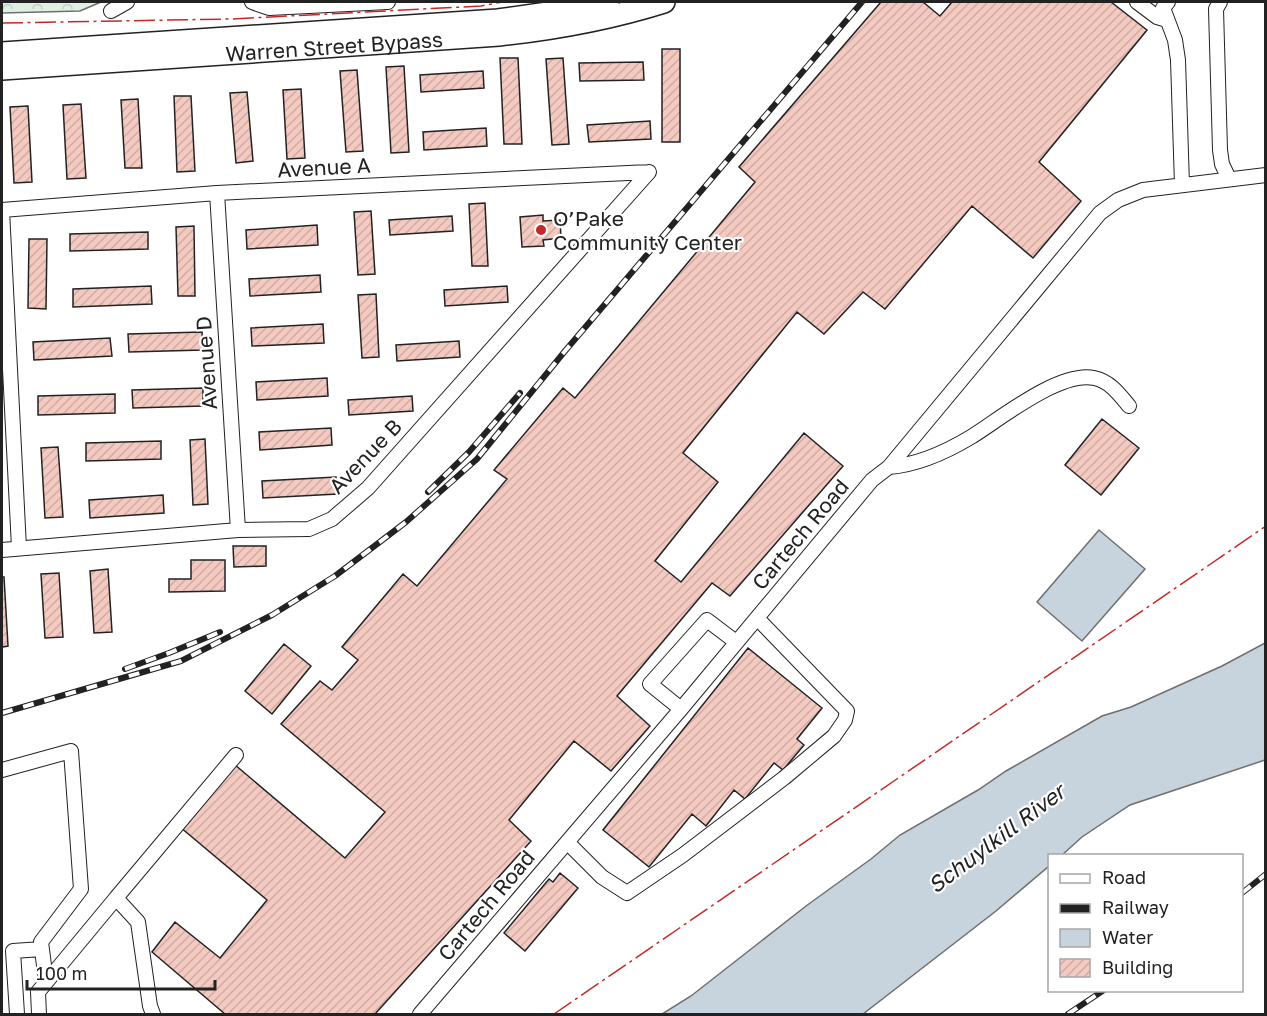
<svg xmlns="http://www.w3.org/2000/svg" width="1267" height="1016" viewBox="0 0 1267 1016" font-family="'Golos Text',sans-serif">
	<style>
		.forest { fill: url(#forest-crowns); stroke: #6f6f6f; stroke-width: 1.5 }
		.water { fill: #c7d3dd; stroke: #6f6f6f; stroke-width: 1.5 }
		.building { fill: url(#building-hatch); stroke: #222; stroke-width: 1.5 }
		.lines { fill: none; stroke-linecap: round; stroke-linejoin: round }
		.minor-casing { stroke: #222; stroke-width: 16 }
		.highway-casing { stroke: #222; stroke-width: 24 }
		.minor { stroke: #fff; stroke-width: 14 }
		.highway { stroke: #fff; stroke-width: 21 }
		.rail-casing { stroke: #222; stroke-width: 6 }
		.rail { stroke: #fff; stroke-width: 4; stroke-dasharray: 11; stroke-linecap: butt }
		.power { stroke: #c62828; stroke-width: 1.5; stroke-dasharray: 21 4.5 3 4.5; stroke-linecap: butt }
		.poi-dot { fill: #c62828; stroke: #fff; stroke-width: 2 }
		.labels { text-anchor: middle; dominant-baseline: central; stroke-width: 4.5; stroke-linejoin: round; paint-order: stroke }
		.street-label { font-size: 21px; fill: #222; stroke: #fff }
		.poi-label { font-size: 21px; fill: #222; stroke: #fff; text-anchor: start }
		.water-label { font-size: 22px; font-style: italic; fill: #222; stroke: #fff }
	</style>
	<defs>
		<pattern id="forest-crowns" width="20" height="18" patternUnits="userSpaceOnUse" patternTransform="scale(1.5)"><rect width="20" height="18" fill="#e0efe3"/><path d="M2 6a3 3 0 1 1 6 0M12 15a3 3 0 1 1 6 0" fill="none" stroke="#c0cdc2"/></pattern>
		<pattern id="building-hatch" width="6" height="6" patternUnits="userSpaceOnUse" patternTransform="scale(1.5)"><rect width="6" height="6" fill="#f3c9c0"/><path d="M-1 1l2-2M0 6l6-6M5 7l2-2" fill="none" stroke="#d0aca5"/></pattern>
	</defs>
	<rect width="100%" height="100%" fill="#fff"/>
	<path class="forest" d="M2,2h99l-21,9 -78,2z"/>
	<path class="water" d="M1099,530l46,39 -63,72 -45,-39z
		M1265,643v117l-135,45 -48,32 -20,18 -12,1 -1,10 -53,45 -133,103h-201l29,-18 115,-90 65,-47 29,-24 78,-45 28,-19 96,-55 29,-9 91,-41z"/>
	<path class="building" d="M881,2h42l17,14 12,-14h159l36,28 -108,132 42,39 -48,57 -61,-52 -87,103 -22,-17 -39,42 -27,-22 -114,141 35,29 -63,79 26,21 123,-149 39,33 -113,130 -18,-13 -95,113 33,30 -39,45 -37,-30 -65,79 22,21 -156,173h-150l-73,-62 23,-30 45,36 47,-58 -87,-73 54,-63 111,94 40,-46 -104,-88 39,-43 12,9 26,-30 -16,-13 61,-73 14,12 90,-107 -13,-9 69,-82 12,10 180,-216 -16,-15z
		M662,49h18v93h-18z
		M500,58h18l4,86h-18z
		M563,58l6,86 -17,1 -6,-86z
		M643,62l1,18 -64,1 -1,-18z
		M404,66l5,86 -18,1 -5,-86z
		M357,70l6,81 -17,1 -6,-81z
		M483,71l1,17 -63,4 -1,-17z
		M301,89l4,69 -18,1 -4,-69z
		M247,92l6,69 -17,2 -6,-70z
		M174,96h17l4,75 -18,1z
		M138,99l4,69h-17l-4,-68z
		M81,104l5,74 -19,1 -4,-74z
		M28,106l4,76 -18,1 -4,-76z
		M650,121l1,18 -62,3 -2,-17z
		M486,128l1,18 -63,4 -1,-18z
		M485,203l3,63h-16l-3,-62z
		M371,211l4,63 -17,1 -4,-63z
		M543,215v6l17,-1 1,18 -18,2 1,6 -22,1 -2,-30z
		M452,216l1,15 -63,4 -1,-15z
		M317,225l1,20 -71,4 -1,-19z
		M194,226l1,70h-17l-2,-69z
		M148,232v17l-78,2v-17z
		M29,239h18l-1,70 -18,-1z
		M320,275l1,17 -71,4 -1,-17z
		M151,286l1,18 -79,3v-18z
		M507,286l1,16 -63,4 -1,-16z
		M376,294l3,63 -17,1 -4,-63z
		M323,324l1,19 -72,3 -1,-18z
		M202,332l1,18 -74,2 -1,-18z
		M110,338l2,18 -78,4 -1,-18z
		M459,341l1,16 -63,4 -1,-16z
		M327,378l1,18 -71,4 -1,-18z
		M203,388v18l-70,2 -1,-18z
		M115,394v19l-77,2v-19z
		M412,396l1,15 -64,4 -1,-15z
		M1102,419l37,29 -38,47 -36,-30z
		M331,428l1,17 -72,5 -1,-18z
		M205,439l3,65 -15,1 -3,-65z
		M161,441v18l-75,2v-18z
		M58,447l5,70 -18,1 -4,-70z
		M336,477l1,17 -74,4 -1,-17z
		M163,495l1,18 -74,5 -1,-18z
		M233,546h33v20l-32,1z
		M191,560h34v31l-56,1v-13h22z
		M108,569l4,63 -18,1 -4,-62z
		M59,573l4,64 -18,1 -4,-64z
		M2,577h2l4,69 -6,1z
		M284,644l27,22 -39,48 -27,-23z
		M748,648l74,60 -25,31 7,6 -21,25 -9,-7 -29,36 -11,-9 -28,36 -14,-12 -43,53 -46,-37z
		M560,873l18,15 -53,63 -21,-18 45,-54 4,3z"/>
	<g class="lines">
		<g class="minor-casing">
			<path id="minor" d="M252,2l17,6 119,-6
				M1137,2l20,15 10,3
				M1168,2l-5,6 12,32 3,20 4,125
				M1220,2l-4,7 4,141 2,14 7,15
				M111,11l16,-9
				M217,193l21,337
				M2,210l215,-17 432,-21
				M2,210l17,338
				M889,467c28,-2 57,-15 82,-30 29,-18 88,-66 123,-59 16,3 26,17 35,28
				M2,550l236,-20 71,-1 23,-10 36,-31 281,-316
				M681,709l-31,-25 57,-64 29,22
				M2,770l69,-19 10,138 -40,53 5,39
				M567,842l35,35 25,16 56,-38 101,-77 50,-42 11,-16 2,-9 -90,-93
				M116,898l120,-143
				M17,1014l-4,-63 29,-2
				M39,1014l-1,-22 78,-94 22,24 12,84 3,8
				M420,1014l261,-305 191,-229 17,-13 211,-254 18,-13 25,-10 123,-15"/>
		</g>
		<g class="highway-casing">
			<g id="highway">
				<path d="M2,53l496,-33 64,-9 46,-9"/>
				<path id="s1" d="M2,69l497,-34c56,-6 111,-16 165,-33"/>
			</g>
		</g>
		<use href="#minor" class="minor"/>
		<use href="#highway" class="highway"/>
		<g class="rail-casing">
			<path id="rail" d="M428,492l41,-40 51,-59
				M125,669l44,-16 51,-21
				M2,713l179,-52 91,-46 63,-39 71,-54 71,-63 88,-108 297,-349
				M1242,893l24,-19
				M1068,1014l36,-24"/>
		</g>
		<use href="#rail" class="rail"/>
		<path class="power" d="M2,23l229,-4 250,-13 21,-4
			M554,1014l712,-488"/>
	</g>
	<circle class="poi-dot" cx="541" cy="230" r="6"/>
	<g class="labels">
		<g class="street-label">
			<text stroke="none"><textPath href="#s1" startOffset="333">Warren Street Bypass</textPath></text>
			<text transform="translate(324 167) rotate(-3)">Avenue A</text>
			<text transform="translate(206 363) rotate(-94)">Avenue D</text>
			<text transform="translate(365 456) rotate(-46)">Avenue B</text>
			<text transform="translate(800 534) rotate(-50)">Cartech Road</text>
			<text transform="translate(486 905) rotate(-50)">Cartech Road</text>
		</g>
		<g class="poi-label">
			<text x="553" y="218">O’Pake<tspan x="553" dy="24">Community Center</tspan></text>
		</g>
		<g class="water-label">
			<text transform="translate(996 838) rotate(-37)">Schuylkill River</text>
		</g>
	</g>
	<rect width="1267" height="1016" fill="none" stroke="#222222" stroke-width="6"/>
	<rect x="1048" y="854" width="195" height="138" fill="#ffffff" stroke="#a7a7a7" stroke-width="1.5"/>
	<rect x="1060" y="874" width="30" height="9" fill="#ffffff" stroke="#a7a7a7" stroke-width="1.5"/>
	<text x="1102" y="884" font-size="18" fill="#222222">Road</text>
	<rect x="1060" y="904" width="30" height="9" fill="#222222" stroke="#a7a7a7" stroke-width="1.5"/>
	<text x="1102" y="914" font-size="18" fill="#222222">Railway</text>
	<rect x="1060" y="929" width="30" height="18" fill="#c7d3dd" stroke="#a7a7a7" stroke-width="1.5"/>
	<text x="1102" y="944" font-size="18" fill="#222222">Water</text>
	<rect x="1060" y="959" width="30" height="18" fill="url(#building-hatch)" stroke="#a7a7a7" stroke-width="1.5"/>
	<text x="1102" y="974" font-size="18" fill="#222222">Building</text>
	<path d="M27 980v9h188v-9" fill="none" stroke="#222222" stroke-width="3"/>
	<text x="36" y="980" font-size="18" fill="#222222" stroke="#ffffff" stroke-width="4.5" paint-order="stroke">100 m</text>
</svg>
